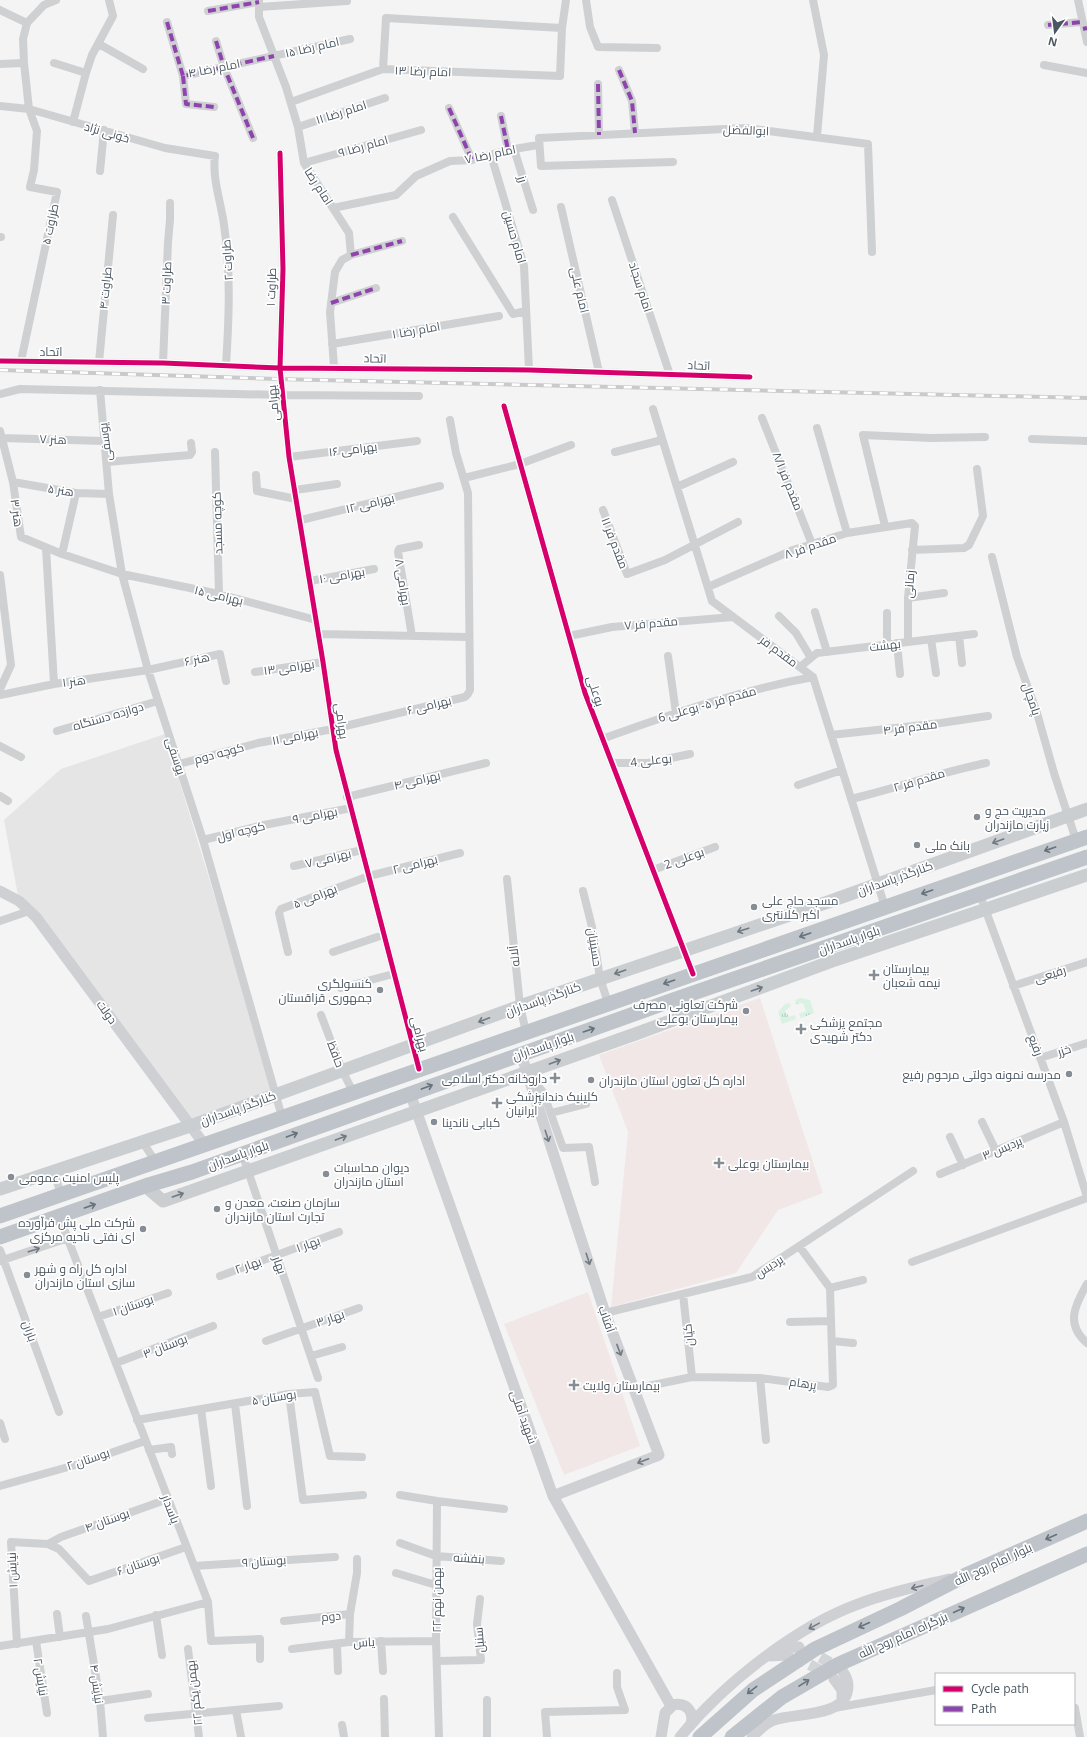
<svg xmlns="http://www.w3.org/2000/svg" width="1087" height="1737" viewBox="0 0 1087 1737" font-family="'Open Sans',Cairo,sans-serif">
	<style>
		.education { fill: #e6e5e6 }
		.medical { fill: #f1e7e6 }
		.grass { fill: url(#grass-tufts) }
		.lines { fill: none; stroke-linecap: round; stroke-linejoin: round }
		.secondary-tunnel { stroke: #d2d4d7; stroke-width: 11; stroke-dasharray: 11 5.5; stroke-linecap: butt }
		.street { stroke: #ced0d2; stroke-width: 8 }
		.secondary { stroke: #ced0d4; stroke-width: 11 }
		.primary { stroke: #caced1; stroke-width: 13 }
		.highway { stroke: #bec4c9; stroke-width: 15 }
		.rail-casing { stroke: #c9cacc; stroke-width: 4 }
		.rail { stroke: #fff; stroke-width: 2.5; stroke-dasharray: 8; stroke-linecap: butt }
		.quiet { stroke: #8e44ad; stroke-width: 4; stroke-dasharray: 8 4; stroke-linecap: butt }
		.cycleway-casing { stroke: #fff; stroke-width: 8 }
		.cycleway { stroke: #d6006c; stroke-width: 5 }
		.oneway { stroke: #707a83 }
		.oneway2 { stroke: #67727b }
		.oneway3 { stroke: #727b84 }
		.oneway4 { stroke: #727b83 }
		.poi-dot { fill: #868d94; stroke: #fff; stroke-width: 1.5 }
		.labels { text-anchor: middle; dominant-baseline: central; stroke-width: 3.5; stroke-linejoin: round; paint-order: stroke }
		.street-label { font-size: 12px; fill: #4a5661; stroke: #fff }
		.poi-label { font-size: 12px; fill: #4a5661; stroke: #fff; text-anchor: start }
	</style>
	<defs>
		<pattern id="grass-tufts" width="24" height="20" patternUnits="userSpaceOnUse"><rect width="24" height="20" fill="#d9f2e3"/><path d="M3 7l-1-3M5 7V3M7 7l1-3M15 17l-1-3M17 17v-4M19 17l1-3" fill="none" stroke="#b2c7bb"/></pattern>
	</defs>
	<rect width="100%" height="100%" fill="#f4f4f4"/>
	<path class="education" d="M165,734l110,361 -85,31 -171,-225 -15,-81 57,-51z"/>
	<path class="medical" d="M760,998l63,195 -45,17 -42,63 -125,34 17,-175 -29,-77z
		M588,1292l52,154 -76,29 -60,-151z"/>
	<path class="grass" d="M800,998l10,2 4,13 -13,5 -2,-4 7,-3 -3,-8 -7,1 -1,-4z
		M789,1003l2,3 -6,5 4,6 6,-2 1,4 -14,5 -4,-12 7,-8z"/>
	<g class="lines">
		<path class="secondary-tunnel" d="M806,1649l35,20
			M795,1657l34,18"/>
		<path class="street" d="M259,0v17l27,70 12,40 6,36 45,70 2,22 -9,5 -7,12 -5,40 4,55
			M586,0l4,27 8,20 59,1
			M813,0l11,55 -7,81
			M1078,0l9,42
			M259,7l88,-6
			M0,10l27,13 -4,16 1,24 5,46 8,22 -3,39 -4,17 27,5 -36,169
			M208,11l51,-9
			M167,22l16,54 167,-37
			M27,23l17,-18 12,-5
			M1048,25l34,-3
			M562,28l4,-28
			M216,41l8,26 29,71
			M99,44l44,25
			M54,63l32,10 6,-18 21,-39 -4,-16
			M0,64l24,-1
			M1044,65l43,8
			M619,70l13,31 3,32
			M183,76l3,28 28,3
			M598,84l1,51
			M291,102l92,-33 177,7 2,-48 -176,-10 -3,51
			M0,106l29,3 136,39 50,8c-3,23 6,46 9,69 7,47 5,93 2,140
			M449,108l23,52
			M501,116l7,34
			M73,122l13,-49
			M298,127l87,-29
			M514,149l19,61
			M280,153l3,116 -3,99 9,89 34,205 13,88 83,319
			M491,155l33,111 5,104
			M673,162l-132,4 -2,-28 207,-10 122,16 4,108
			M304,163l117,-33
			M100,171l4,-41
			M612,200l58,175
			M561,207l38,165
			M333,208l63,-13 20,-19 34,-15 22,-1 36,-10 30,-5
			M453,217l60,97 13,-3
			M0,237h1
			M351,255l51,-14
			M331,303l45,-15
			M332,344l167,-28
			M0,361l163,2 117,5 249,2 221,7
			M99,362l14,-147
			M163,363l5,-121 2,-22v-17
			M100,390l9,104 13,80 26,96 55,170 79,277
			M0,394l20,-5 262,6 137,1
			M504,406l81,287 108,281
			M653,409l59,192 101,76 72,230
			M762,418l50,126
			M817,428l30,105
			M0,431l13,51 8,55 41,17 60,20 97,20 97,26
			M2,438l102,3
			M1032,439l55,2
			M215,452l4,142
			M615,452l47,-12
			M289,457l128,-16
			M107,462l83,-7 2,-3 -1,-9
			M256,475l1,16 39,8
			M464,478l56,-14 51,-19
			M13,482l63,11 33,1
			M677,487l56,-25
			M295,490l42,-6
			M603,510l24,64 38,-14 73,-38
			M301,520l139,-34
			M885,526l-22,-91 68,3 54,-1
			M46,548l8,136
			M912,550l52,-2 5,-3 14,-29 -6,-47
			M62,554l14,-61
			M992,557l25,100 20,56 17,60 22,67
			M0,575l11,90 -11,24
			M310,581l64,-12
			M708,587l85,-37 54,-17 65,-10 3,3 -7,72v44
			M908,598l36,-5
			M815,612l12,40
			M779,616l17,17 15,25
			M319,634l149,3
			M412,636l-14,-84 1,-3 20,-4
			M569,636l43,-9 121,-10
			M959,636l3,27
			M931,639l5,34
			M897,643l3,31
			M887,644v-31
			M668,656l8,57
			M800,667l17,-14 157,-19
			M255,672l68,-10
			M0,695l54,-11 94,-14 72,-16 6,27
			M57,731l101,-30
			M831,735l110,-12 47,-7
			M602,739c69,-25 139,-49 211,-62
			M0,746l21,11
			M612,763h36l42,-9
			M179,764l79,-21 75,-14 132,-32 3,-3 2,-4 -2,-197 -12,-40 -6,-33
			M798,785l44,-15
			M0,796l8,5
			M347,797l139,-34
			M851,799c46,-11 90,-27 135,-36
			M203,840l56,-14 92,-18
			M294,866l68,-16
			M653,870l62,-23
			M507,879l13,127 6,26
			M583,891l9,36 8,51 8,25
			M980,895l84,227 23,75
			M0,921l29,-10
			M288,952l-9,-39 2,-4 88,-33 91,-23
			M333,952l50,-17
			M1013,986l74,-24
			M341,988l52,-14
			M321,1015l21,55 11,22
			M1040,1058l47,-15
			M530,1076l13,16 20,56 26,-1 6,35
			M551,1113l35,-9
			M982,1122l14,29
			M950,1137l13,28
			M142,1141l13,20
			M242,1153l76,225
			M53,1170l8,24
			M940,1174l124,-52
			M59,1216l149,386 3,39 49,-2v20
			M0,1250l59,162
			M0,1261l68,-23
			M912,1262l175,-64
			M220,1276l119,-44
			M1087,1284c-12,21 -22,40 0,59
			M830,1288l33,-8
			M683,1294l9,83
			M605,1313l147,-36 161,-106
			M98,1317l70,-24
			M790,1322l41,-1
			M266,1341l93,-33
			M832,1341l21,2
			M311,1356l31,-9
			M116,1363l97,-37
			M760,1378l6,62
			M648,1386l44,-9 68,1 68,9 5,-2 -3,-97 -31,-42
			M289,1394l14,106 60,-5
			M235,1404l12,102
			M201,1409l10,77
			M137,1420l152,-26 26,-2 15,64 32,1
			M0,1423l5,16
			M149,1450l22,-3 1,7
			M0,1486l79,-22 66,-23
			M400,1495l37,6 -1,140 3,96
			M437,1501l67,8
			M400,1543l36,13 65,5
			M48,1544l13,-7 107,-38
			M194,1566l141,-9
			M396,1573l40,12
			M57,1614l3,23
			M350,1614l7,-41v-14
			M156,1615l6,40
			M86,1616l14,85 3,36
			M284,1621l66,-7 -1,28
			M36,1641l11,72
			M381,1641l2,30
			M17,1644l-6,-102 37,2 11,5 30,32 97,-34
			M337,1645l1,26
			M0,1646l108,-17 100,-27
			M188,1649l11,88
			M292,1649l57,-7 87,-1
			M437,1661l44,-1 -4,-36 3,-25
			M384,1699l1,38
			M487,1700v37
			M100,1701l48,-7
			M834,1708l102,-18
			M1075,1708l5,29
			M236,1710l5,27
			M148,1718l131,-12
			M342,1725l2,12
			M547,1737l-2,-25 80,-2 -8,-23v-14"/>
		<path class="secondary" d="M0,891l19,10 17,16 168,227
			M521,1054l84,259 54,142 -106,41
			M410,1093l143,403 118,210
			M780,1648l19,-1
			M770,1656l18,-1
			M834,1679l8,11v11
			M661,1737l4,-24 8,-8c13,-4 23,8 17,21
			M680,1737c44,-53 116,-111 181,-134 29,-11 59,-17 88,-24
			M752,1737c6,-6 13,-14 22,-17 20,-7 66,-3 73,-27 2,-7 1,-14 -4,-21"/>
		<path class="primary" d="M145,1186l18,15 475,-168 197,-73 252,-85
			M0,1189l190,-63 330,-120 308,-104 259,-93"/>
		<path class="highway" d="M0,1216l1087,-379
			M0,1237l145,-51 47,-14 481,-172 414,-143
			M700,1737l53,-47 62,-41 85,-40 68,-35 119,-53
			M732,1737l50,-40 57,-33 248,-110"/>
		<g class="rail-casing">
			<path id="rail" d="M0,370l277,9 810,19"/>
		</g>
		<use href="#rail" class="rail"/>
		<path class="quiet" d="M208,11l51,-9
			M167,22l16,54 91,-20
			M1048,25l34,-3
			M1083,29l4,-1
			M216,41l8,26 29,71
			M619,70l13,31 3,32
			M183,76l3,28 28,3
			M598,84l1,51
			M449,108l23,52
			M501,116l7,34
			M351,255l51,-14
			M331,303l45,-15"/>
		<g class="cycleway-casing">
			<path id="cycleway" d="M280,153l3,116 -3,99 9,89 34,205 13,88 83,319
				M0,361l163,2 117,5 249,2 221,7
				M504,406l81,287 108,281"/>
		</g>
		<use href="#cycleway" class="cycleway"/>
	</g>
	<defs><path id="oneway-shaft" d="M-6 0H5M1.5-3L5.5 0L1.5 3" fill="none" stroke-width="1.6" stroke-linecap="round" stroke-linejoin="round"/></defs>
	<g class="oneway">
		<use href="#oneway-shaft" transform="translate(998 841) rotate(160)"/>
		<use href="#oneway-shaft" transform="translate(743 930) rotate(162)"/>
		<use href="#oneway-shaft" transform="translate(620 972) rotate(161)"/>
		<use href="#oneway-shaft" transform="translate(757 989) rotate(-19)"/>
		<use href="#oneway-shaft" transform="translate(484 1020) rotate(159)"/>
		<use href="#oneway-shaft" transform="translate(555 1062) rotate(-20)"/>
		<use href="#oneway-shaft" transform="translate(341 1138) rotate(-20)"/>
		<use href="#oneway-shaft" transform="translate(178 1195) rotate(-19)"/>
	</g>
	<g class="oneway2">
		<use href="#oneway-shaft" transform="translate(1050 849) rotate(161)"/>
		<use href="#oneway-shaft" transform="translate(927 892) rotate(161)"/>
		<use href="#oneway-shaft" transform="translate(805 935) rotate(161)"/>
		<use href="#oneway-shaft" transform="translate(669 982) rotate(161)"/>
		<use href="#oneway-shaft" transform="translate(589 1030) rotate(-19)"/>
		<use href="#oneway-shaft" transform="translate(427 1087) rotate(-20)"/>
		<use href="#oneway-shaft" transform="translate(292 1135) rotate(-20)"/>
		<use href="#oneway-shaft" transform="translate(90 1206) rotate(-19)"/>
		<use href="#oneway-shaft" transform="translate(1051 1537) rotate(156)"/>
		<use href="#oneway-shaft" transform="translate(959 1610) rotate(-24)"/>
		<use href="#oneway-shaft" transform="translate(864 1625) rotate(156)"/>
		<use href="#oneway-shaft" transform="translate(804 1683) rotate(-32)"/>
		<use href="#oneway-shaft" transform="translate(752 1690) rotate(142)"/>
	</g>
	<g class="oneway3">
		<use href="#oneway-shaft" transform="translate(547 1136) rotate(72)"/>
		<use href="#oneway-shaft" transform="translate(588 1259) rotate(72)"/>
		<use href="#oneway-shaft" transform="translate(619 1350) rotate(69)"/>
		<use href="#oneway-shaft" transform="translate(643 1461) rotate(159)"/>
		<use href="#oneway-shaft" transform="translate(917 1587) rotate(165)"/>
		<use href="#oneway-shaft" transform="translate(814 1626) rotate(151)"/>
	</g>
	<use class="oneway4" href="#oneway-shaft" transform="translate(34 1250) rotate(-18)"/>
	<g class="poi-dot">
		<circle cx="977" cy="817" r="4"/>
		<circle cx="917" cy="845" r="4"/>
		<circle cx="754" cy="907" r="4"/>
		<path d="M872 969h4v4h4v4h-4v4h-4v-4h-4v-4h4z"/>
		<circle cx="380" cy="990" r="4"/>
		<circle cx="746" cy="1011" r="4"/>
		<path d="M799 1023h4v4h4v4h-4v4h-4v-4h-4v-4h4z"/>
		<circle cx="1069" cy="1074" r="4"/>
		<path d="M553 1072h4v4h4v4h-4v4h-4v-4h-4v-4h4z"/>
		<circle cx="591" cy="1080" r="4"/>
		<path d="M495 1097h4v4h4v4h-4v4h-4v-4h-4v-4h4z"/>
		<circle cx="434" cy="1122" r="4"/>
		<path d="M717 1157h4v4h4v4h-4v4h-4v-4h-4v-4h4z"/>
		<circle cx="326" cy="1174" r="4"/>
		<circle cx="11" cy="1177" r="4"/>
		<circle cx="217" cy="1209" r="4"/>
		<circle cx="143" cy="1229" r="4"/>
		<circle cx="27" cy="1275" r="4"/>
		<path d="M572 1379h4v4h4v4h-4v4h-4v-4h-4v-4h4z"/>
	</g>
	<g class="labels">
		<g class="street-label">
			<text transform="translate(312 47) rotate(-13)">امام رضا ۱۵</text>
			<text transform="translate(214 68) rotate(-11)">امام رضا ۴</text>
			<text transform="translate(423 71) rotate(2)">امام رضا ۱۳</text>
			<text transform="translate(341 112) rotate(-18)">امام رضا ۱۱</text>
			<text transform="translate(746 130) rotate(2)">ابوالفضل</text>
			<text transform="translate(107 132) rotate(16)">خونی نژاد</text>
			<text transform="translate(363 146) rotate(-16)">امام رضا ۹</text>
			<text transform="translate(490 154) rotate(-12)">امام رضا ۷</text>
			<text transform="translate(523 179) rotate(73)">رز</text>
			<text transform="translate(319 186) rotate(57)">امام رضا</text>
			<text transform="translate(50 224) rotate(-78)">طراوت ۵</text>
			<text transform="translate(515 237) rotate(74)">امام حسین</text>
			<text transform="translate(227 260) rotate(-94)">طراوت ۲</text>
			<text transform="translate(166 283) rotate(-88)">طراوت ۳</text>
			<text transform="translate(271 287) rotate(-88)">طراوت ۱</text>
			<text transform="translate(641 287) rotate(72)">امام سجاد</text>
			<text transform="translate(105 288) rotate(-84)">طراوت ۴</text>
			<text transform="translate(580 290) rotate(77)">امام علی</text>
			<text transform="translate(416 330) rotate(-10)">امام رضا ۱</text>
			<text x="51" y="351">اتحاد</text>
			<text transform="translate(375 358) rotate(1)">اتحاد</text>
			<text transform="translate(699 365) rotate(2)">اتحاد</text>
			<text transform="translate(273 403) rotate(-96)">بهرامی</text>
			<text transform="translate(53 439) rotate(2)">هنر ۷</text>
			<text transform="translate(105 442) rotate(-97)">یوسفی</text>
			<text transform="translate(353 449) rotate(-7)">بهرامی ۱۶</text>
			<text transform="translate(788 481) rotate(68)">مقدم فر ۸/۱</text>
			<text transform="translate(61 490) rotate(9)">هنر ۵</text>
			<text transform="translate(370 503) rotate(-14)">بهرامی ۱۲</text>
			<text transform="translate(17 513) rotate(82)">هنر ۳</text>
			<text transform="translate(217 523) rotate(-92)">کوچه مسجد</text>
			<text transform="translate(615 543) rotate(69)">مقدم فر ۱۱</text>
			<text transform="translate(810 546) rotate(-19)">مقدم فر ۸</text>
			<text transform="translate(342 575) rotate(-10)">بهرامی ۱۰</text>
			<text transform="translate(403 582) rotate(81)">بهرامی ۸</text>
			<text transform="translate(909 584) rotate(-86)">زمانی</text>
			<text transform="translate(219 595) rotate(13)">بهرامی ۱۵</text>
			<text transform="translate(651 623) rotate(-5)">مقدم فر ۷</text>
			<text transform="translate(885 645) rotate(-7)">بهشت</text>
			<text transform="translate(779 651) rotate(37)">مقدم فر</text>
			<text transform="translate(197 659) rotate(-12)">هنر ۶</text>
			<text transform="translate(289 667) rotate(-8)">بهرامی ۱۳</text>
			<text transform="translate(74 681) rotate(-8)">هنر ۱</text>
			<text transform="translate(596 691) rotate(72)">بوعلی</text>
			<text transform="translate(1032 699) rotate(71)">پامچال</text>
			<text transform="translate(707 704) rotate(-16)">مقدم فر ۵- بوعلی 6</text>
			<text transform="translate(429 705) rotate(-14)">بهرامی ۶</text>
			<text transform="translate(108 716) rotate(-16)">دوازده دستگاه</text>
			<text transform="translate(342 721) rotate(82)">بهرامی</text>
			<text transform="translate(910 727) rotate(-7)">مقدم فر ۴</text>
			<text transform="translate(295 736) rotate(-11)">بهرامی ۱۱</text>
			<text transform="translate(219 753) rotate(-15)">کوچه دوم</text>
			<text transform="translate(176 756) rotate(72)">یوسفی</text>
			<text transform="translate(651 760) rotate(-6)">بوعلی 4</text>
			<text transform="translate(417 780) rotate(-13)">بهرامی ۴</text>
			<text transform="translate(919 780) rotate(-17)">مقدم فر ۲</text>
			<text transform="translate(315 815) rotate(-11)">بهرامی ۹</text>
			<text transform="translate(241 831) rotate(-14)">کوچه اول</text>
			<text transform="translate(328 858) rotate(-13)">بهرامی ۷</text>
			<text transform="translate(684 858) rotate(-20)">بوعلی 2</text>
			<text transform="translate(415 864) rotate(-14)">بهرامی ۲</text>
			<text transform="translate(895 878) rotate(-20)">کنارگذر پاسداران</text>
			<text transform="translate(315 896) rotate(-21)">بهرامی ۵</text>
			<text transform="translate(849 940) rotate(-19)">بلوار پاسداران</text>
			<text transform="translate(595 947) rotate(81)">حسینیان</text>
			<text transform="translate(514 956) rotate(-97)">آلاله</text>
			<text transform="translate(1050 974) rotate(-18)">رفیعی</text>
			<text transform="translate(543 999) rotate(-20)">کنارگذر پاسداران</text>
			<text transform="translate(107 1012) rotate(54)">دولت</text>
			<text transform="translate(420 1034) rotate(75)">بهرامی</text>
			<text transform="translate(1036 1045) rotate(70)">رفیع</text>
			<text transform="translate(543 1046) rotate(-19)">بلوار پاسداران</text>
			<text transform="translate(1064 1050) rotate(-18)">خزر</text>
			<text transform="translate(336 1054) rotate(69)">حافظ</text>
			<text transform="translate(238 1108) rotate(-20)">کنارگذر پاسداران</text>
			<text transform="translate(1002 1148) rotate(-23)">پردیس ۳</text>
			<text transform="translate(238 1155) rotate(-20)">بلوار پاسداران</text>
			<text transform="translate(308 1244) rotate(-20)">بهار ۱</text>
			<text transform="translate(248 1265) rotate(-20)">بهار ۲</text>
			<text transform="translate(280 1265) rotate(71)">بهار</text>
			<text transform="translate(769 1266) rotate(-33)">پردیس</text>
			<text transform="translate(133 1305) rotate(-19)">بوستان ۱</text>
			<text transform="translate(330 1318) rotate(-19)">بهار ۳</text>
			<text transform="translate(607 1319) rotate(70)">آفتاب</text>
			<text transform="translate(30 1331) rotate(70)">باران</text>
			<text transform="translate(688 1335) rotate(-96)">کیان</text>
			<text transform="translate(165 1346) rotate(-21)">بوستان ۳</text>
			<text transform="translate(803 1383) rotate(8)">پرهام</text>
			<text transform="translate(274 1397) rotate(-9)">بوستان ۵</text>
			<text transform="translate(524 1417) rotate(70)">شهید آملی</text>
			<text transform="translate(88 1459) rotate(-19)">بوستان ۲</text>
			<text transform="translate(171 1509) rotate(69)">پاسدار</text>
			<text transform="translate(107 1520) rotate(-20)">بوستان ۴</text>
			<text transform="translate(469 1558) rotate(4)">بنفشه</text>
			<text transform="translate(264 1561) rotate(-4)">بوستان ۹</text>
			<text transform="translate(138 1564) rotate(-19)">بوستان ۶</text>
			<text transform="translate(993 1564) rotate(-25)">بلوار امام روح الله</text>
			<text transform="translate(12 1570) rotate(-93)">نیایش ۱</text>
			<text transform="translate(436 1600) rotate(-90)">۲۲ بهمن نهم</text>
			<text transform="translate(331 1616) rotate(-5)">دوم</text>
			<text transform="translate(903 1635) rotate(-24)">بزرگراه امام روح الله</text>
			<text transform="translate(479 1640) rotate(-95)">سنبل</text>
			<text transform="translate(364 1642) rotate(-3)">یاس</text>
			<text transform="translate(41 1677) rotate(81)">نیایش ۲</text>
			<text transform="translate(97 1684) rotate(82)">نیایش ۴</text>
			<text transform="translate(194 1693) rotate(-97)">۲۲ بهمن یکم</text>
		</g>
		<g class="poi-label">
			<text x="985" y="810">مدیریت حج و<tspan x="985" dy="14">زیارت مازندران</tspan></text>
			<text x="925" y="845">بانک ملی</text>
			<text x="762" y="900">مسجد حاج علی<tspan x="762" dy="14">اکبر کلانتری</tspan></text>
			<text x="883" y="968">بیمارستان<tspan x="883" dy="14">نیمه شعبان</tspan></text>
			<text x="372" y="983" text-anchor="end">کنسولگری<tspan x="372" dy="14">جمهوری قزاقستان</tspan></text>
			<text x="738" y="1004" text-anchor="end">شرکت تعاونی مصرف<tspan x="738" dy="14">بیمارستان بوعلی</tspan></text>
			<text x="810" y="1022">مجتمع پزشکی<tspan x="810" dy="14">دکتر شهیدی</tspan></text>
			<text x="1061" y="1074" text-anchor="end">مدرسه نمونه دولتی مرحوم رفیع</text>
			<text x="547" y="1078" text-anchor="end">داروخانه دکتر اسلامی</text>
			<text x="599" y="1080">اداره کل تعاون استان مازندران</text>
			<text x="506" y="1096">کلینیک دندانپزشکی<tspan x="506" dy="14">ایرانیان</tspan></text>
			<text x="442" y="1122">کبابی ناندینا</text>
			<text x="728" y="1163">بیمارستان بوعلی</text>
			<text x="334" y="1167">دیوان محاسبات<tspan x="334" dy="14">استان مازندران</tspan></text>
			<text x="19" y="1177">پلیس امنیت عمومی</text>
			<text x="225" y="1202">سازمان صنعت، معدن و<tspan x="225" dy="14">تجارت استان مازندران</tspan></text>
			<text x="135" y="1222" text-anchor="end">شرکت ملی پش فرآورده<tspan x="135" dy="14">ای نفتی ناحیه مرکزی</tspan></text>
			<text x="35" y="1268">اداره کل راه و شهر<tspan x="35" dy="14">سازی استان مازندران</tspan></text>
			<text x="583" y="1385">بیمارستان ولایت</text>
		</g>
	</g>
	<rect x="935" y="1673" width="140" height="52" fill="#ffffff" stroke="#b7bbc0"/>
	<rect x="943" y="1686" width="20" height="6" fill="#d6006c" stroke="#b7bbc0"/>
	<text x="971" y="1693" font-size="12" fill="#4a5661">Cycle path</text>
	<rect x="943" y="1706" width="20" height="6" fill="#8e44ad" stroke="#b7bbc0"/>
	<text x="971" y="1713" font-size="12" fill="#4a5661">Path</text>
	<g transform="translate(1055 32) rotate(194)" stroke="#ffffff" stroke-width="3" paint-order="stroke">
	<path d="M0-3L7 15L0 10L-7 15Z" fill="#4a5661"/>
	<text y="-6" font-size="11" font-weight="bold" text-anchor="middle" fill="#4a5661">N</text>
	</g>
</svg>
